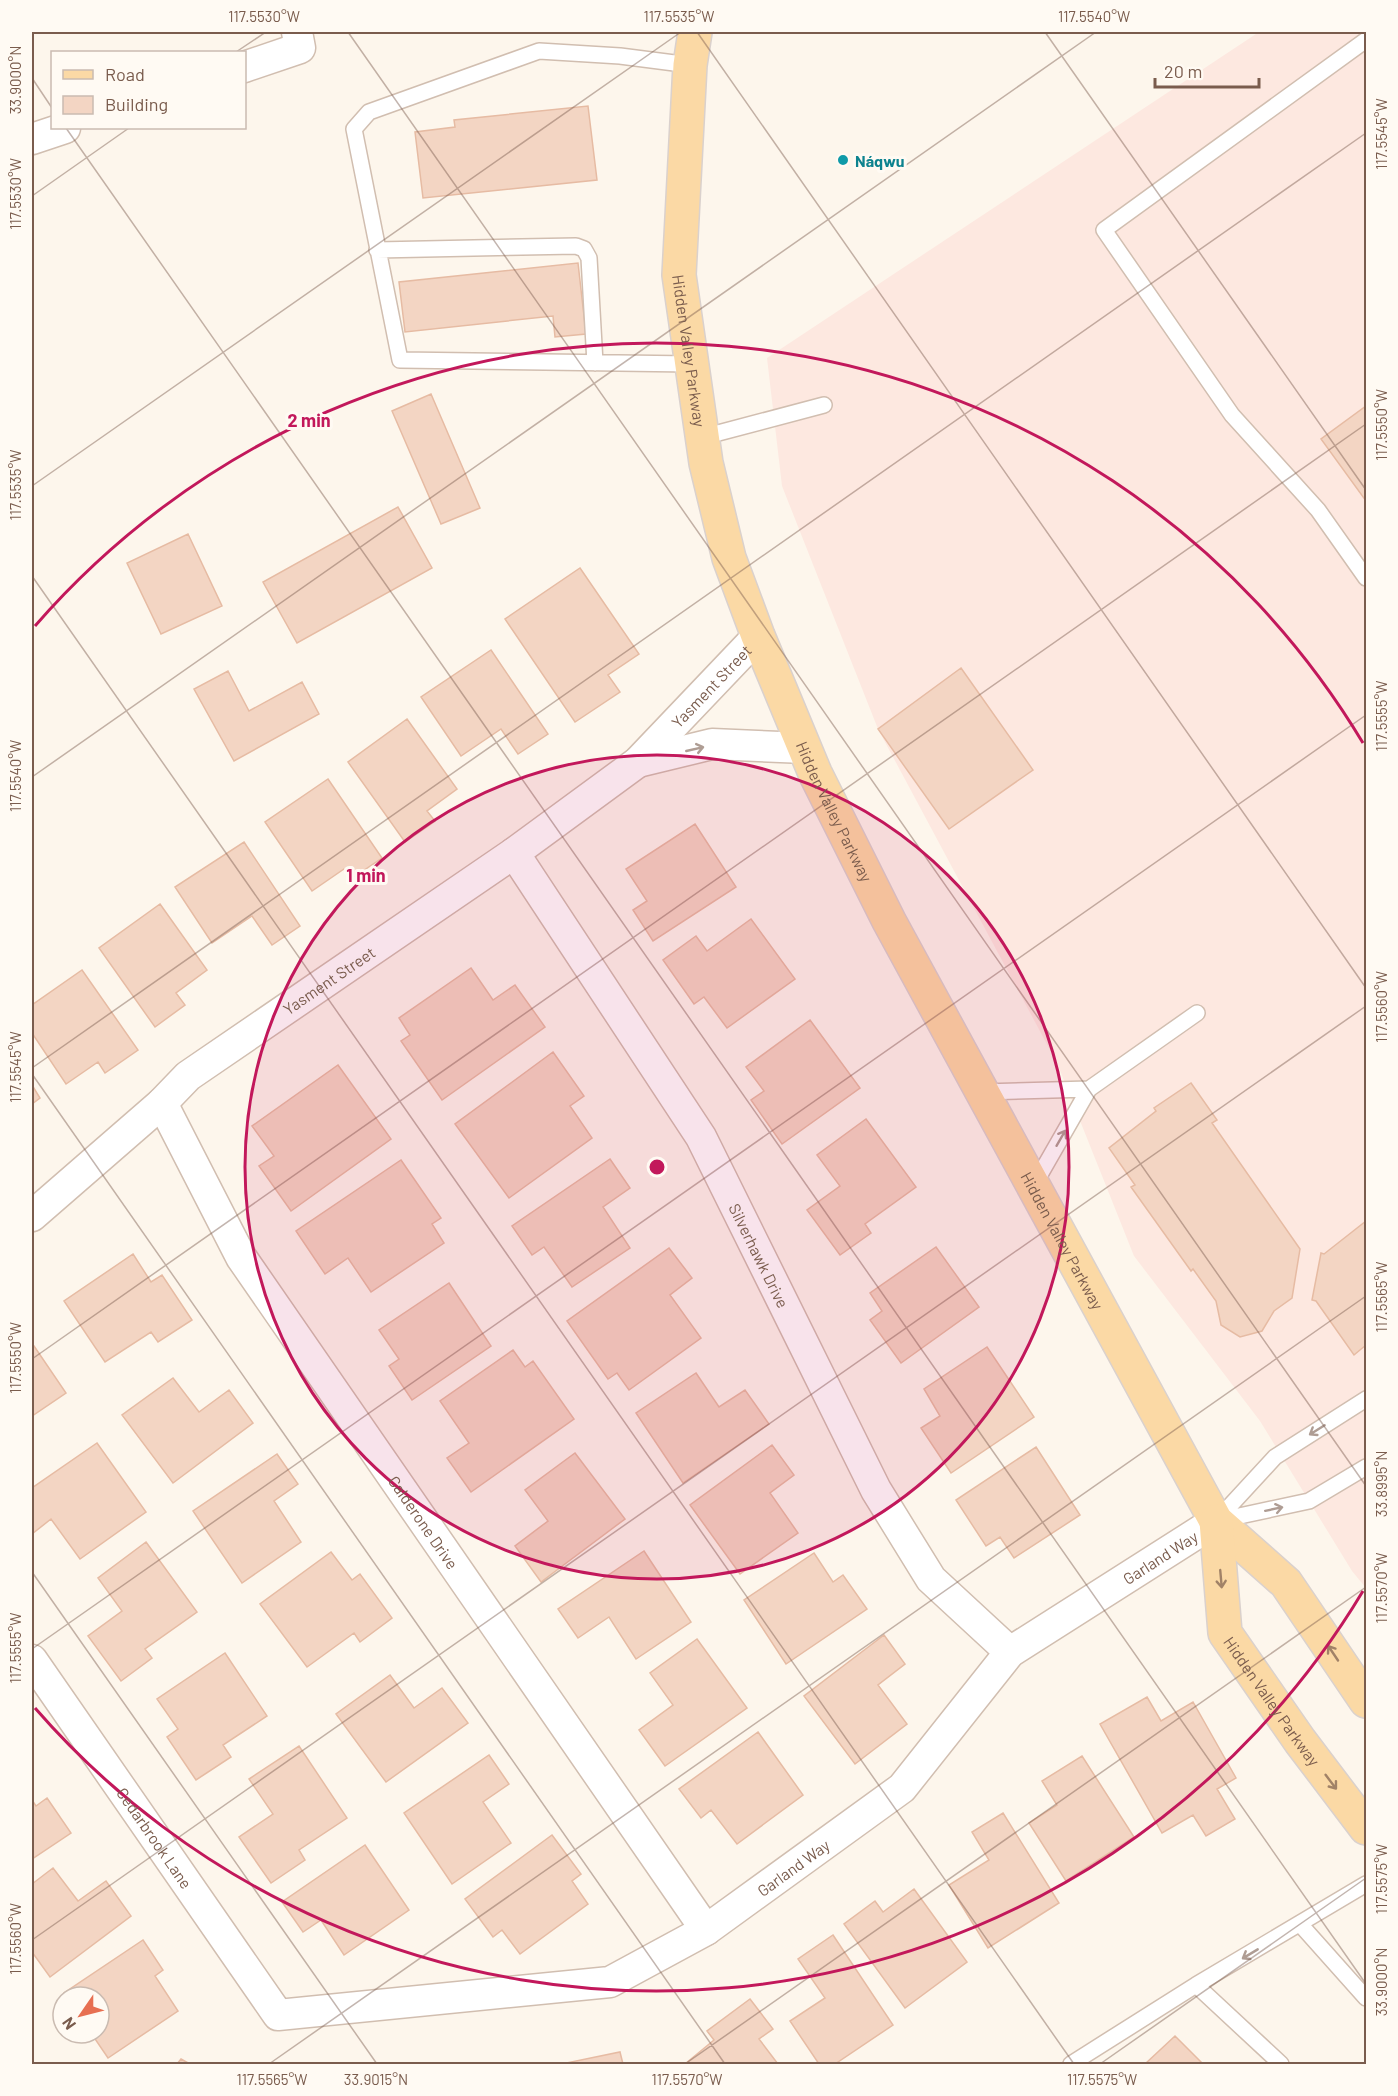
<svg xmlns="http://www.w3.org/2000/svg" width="1398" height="2096" viewBox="0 0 1398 2096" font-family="Barlow,sans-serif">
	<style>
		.commercial { fill: #fde8e0 }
		.building { fill: #f3d5c3; stroke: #e6bba3; stroke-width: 1.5 }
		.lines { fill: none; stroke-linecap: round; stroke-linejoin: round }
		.lane-casing { stroke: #d1beb0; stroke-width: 18 }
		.street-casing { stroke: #d1beb0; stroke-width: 33 }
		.primary-casing { stroke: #dad1cd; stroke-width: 36 }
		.lane { stroke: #fff; stroke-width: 15 }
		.street { stroke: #fff; stroke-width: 30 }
		.primary { stroke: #fbd9a5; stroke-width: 33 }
		.oneway { stroke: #af9d94 }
		.oneway2 { stroke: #a18267 }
		.ticks { fill: none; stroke: #7a5c4d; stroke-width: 1.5; stroke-opacity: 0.45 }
		.ring { fill: none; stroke: #c2185b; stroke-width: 3 }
		.culture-dot { fill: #0f9aa8; stroke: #fffaf3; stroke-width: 2 }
		.labels { text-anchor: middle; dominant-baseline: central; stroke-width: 6; stroke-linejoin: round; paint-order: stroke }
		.culture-label { font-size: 16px; font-weight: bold; fill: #0d838f; stroke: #fffaf3; text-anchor: start }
		.street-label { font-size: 16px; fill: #7a5c4d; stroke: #fffaf3 }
		.centre { fill: #c2185b; stroke: #fffaf3; stroke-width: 3 }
		.ring-label { font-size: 18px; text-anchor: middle; font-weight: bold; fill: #c2185b; stroke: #fffaf3; stroke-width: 6; stroke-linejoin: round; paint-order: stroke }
		.neatline { fill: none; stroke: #7a5c4d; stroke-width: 2 }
		.ticks-label { font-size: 15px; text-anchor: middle; fill: #7a5c4d }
	</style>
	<rect width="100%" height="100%" fill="#fdf6ec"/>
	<path class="commercial" d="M1259,32h107v1556l-14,-17 -92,-150 -126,-165 -77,-193 -179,-334 -96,-243 -15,-128z"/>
	<path class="building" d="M588,106l9,74 -174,18 -8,-66 40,-5 -1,-7z
		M578,263l8,71 -31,3 -2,-21 -148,16 -6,-50z
		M431,394l49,114 -39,16 -49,-113z
		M1366,406v95l-45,-62z
		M398,507l34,61 -135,75 -34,-61z
		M188,534l34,72 -61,28 -34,-71z
		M580,568l59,86 -31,21 12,17 -45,30 -70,-103z
		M491,650l57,84 -30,20 -17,-25 -40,27 -40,-59z
		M961,668l72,102 -84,59 -71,-100z
		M228,671l21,40 53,-29 17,32 -85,47 -40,-72z
		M407,719l50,70 -30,22 8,10 -30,21 -57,-80z
		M328,779l54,79 -31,21 -7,-10 -32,22 -47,-69z
		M695,824l41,63 -83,54 -20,-31 14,-9 -21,-32z
		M244,842l56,84 -28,19 -20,-29 -40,27 -37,-56z
		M160,904l47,66 -31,23 9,12 -30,22 -56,-79z
		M751,919l44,60 -68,49 -23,-31 -10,7 -31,-44 33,-24 11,15z
		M471,968l22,32 22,-15 30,42 -103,73 -41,-59 9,-6 -11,-17z
		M82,970l56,80 -33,23 -7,-11 -32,22 -34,-51v-28z
		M810,1020l50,68 -78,56 -31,-44 13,-9 -18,-24z
		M553,1052l31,44 -14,10 22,32 -83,60 -54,-74z
		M338,1065l53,74 -100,72 -32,-45 15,-10 -22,-30z
		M1191,1083l26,37 -5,3 88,126 -8,49 -18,13 -12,20 -22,6 -19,-12 -5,-24 -23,-32 -2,2 -60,-84 4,-2 -26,-37 47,-37 -2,-3z
		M32,1085l8,13 -8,6z
		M866,1119l50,68 -51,37 6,9 -31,22 -33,-45 33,-24 -23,-31z
		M610,1159l20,29 -27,19 27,41 -58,39 -28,-40 -12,8 -20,-29z
		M401,1160l40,58 -9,6 12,19 -73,49 -23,-34 -23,16 -29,-43z
		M1366,1221v124l-12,10 -38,-54 -4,-1 9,-47 3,1z
		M936,1247l43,60 -78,56 -31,-43 12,-9 -12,-18z
		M669,1248l23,30 -22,17 31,43 -72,52 -12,-17 -9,6 -41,-58z
		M133,1254l18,28 11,-7 30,45 -34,22 -7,-10 -46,30 -41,-61z
		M449,1283l42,63 -79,54 -23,-34 10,-7 -20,-29z
		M34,1346l32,47 -34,23v-69z
		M987,1347l47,70 -83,56 -30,-45 19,-12 -16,-27z
		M513,1350l12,17 8,-6 41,58 -103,73 -24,-34 22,-15 -29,-42z
		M696,1373l23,34 26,-17 24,34 -86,59 -47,-70z
		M173,1378l26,34 30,-22 24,33 -80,60 -51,-68z
		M97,1443l49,69 -66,47 -29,-40 -19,15v-46z
		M772,1445l22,30 -24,18 28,40 -58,41 -50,-69z
		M1036,1447l44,68 -66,43 -14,-21 -14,9 -30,-46z
		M575,1453l50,66 -84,63 -26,-36 33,-25 -23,-31z
		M277,1454l21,30 -24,17 27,41 -59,41 -49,-72z
		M146,1542l51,70 -52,37 7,9 -31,23 -33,-45 34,-25 -24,-33z
		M644,1551l47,71 -55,37 -27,-42 -31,21 -20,-29z
		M331,1552l21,28 8,-6 32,44 -32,24 -6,-9 -47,34 -47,-63z
		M814,1553l19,29 10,-7 24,34 -81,55 -42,-64z
		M884,1635l21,29 -27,21 29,39 -52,40 -51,-68z
		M697,1639l50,69 -82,58 -26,-36 34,-25 -23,-32z
		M225,1653l42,63 -44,29 8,12 -35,23 -29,-43 11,-8 -21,-30z
		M390,1675l24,33 28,-20 26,35 -82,59 -50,-68z
		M1147,1697l14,24 32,-19 43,76 -19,11 18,30 -29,17 -13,-21 -31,18 -62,-109z
		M758,1732l45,63 -66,49 -26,-34 -10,8 -22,-29z
		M299,1746l48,72 -48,32 6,10 -34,23 -32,-46 34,-23 -24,-35z
		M489,1755l20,29 -26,18 28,41 -59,41 -48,-71z
		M1082,1756l52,81 -68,44 -37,-58 28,-18 -15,-24z
		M47,1798l24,35 -39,26v-59l4,6z
		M1003,1813l56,90 -71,45 -39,-63 40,-25 -17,-28z
		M552,1835l29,39 -9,7 16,23 -68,50 -18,-24 -9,7 -28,-38z
		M365,1845l44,65 -65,45 -23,-35 -18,12 -21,-30z
		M53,1868l25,33 28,-20 25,35 -81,61 -18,-25v-68z
		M914,1889l53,73 -62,46 -61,-84 31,-23 8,11z
		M833,1935l60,90 -58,39h-16l-29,-43 35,-23 -27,-39z
		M143,1940l20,30 -8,6 23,35 -70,47 -17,-25h8v-36h-32l-3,-4z
		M750,1999l23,30 -14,10 19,25h-93l29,-24 -7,-9z
		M1175,2036l28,28h-58z
		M620,2052l3,12h-57v-1z
		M181,2059l9,5h-13z"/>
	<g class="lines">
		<g class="lane-casing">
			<path id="lane" d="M1366,40l-262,190 128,185 86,95 48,68
				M690,65l-70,-9 -81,-5 -170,61 -15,17 46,231 292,4
				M377,250l199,-4 8,3 5,9 6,105
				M703,437l121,-32
				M982,1092l107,-3
				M1034,1185l55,-96 108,-76
				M1216,1521l59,-64 91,-58
				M1216,1521l93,-20 57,-34
				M1300,1924l66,74
				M1196,1985l85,79
				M1071,2064l125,-79 170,-101"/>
		</g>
		<g class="street-casing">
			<g id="street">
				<path d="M244,67l56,-19 -3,-16"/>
				<path d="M32,139l33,-11"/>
				<path d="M638,762l74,-18 93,4"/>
				<path id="s1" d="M514,853l187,284 175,353 55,89 79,73"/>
				<path id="s2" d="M162,1103l79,154 465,673"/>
				<path id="s3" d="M32,1216l130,-113 26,-27 326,-223 124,-91 120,-126"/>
				<path id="s4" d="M32,1660l246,355 332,-33 96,-52 196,-142 108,-136 206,-131"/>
			</g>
		</g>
		<g class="primary-casing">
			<g id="primary">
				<path id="s5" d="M695,32l-5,33 -11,210 27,188 23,95 29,78 57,137 74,148 327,600 70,62 80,118"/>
				<path id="s6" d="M1216,1521l9,112 75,108 66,87"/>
			</g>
		</g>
		<use href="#lane" class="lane"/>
		<use href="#street" class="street"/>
		<use href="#primary" class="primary"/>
	</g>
	<defs><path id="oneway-shaft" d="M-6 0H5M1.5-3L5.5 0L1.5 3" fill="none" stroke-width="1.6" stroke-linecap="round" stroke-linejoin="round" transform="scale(1.5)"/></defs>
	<g class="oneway">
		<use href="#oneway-shaft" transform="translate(695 749) rotate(-13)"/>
		<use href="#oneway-shaft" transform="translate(1061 1138) rotate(-60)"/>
		<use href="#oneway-shaft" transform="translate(1317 1430) rotate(148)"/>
		<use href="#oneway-shaft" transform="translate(1274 1509) rotate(-12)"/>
		<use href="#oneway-shaft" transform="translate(1250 1954) rotate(149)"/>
	</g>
	<g class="oneway2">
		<use href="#oneway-shaft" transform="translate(1221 1579) rotate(85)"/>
		<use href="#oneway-shaft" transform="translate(1333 1653) rotate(-124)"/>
		<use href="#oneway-shaft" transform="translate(1331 1782) rotate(53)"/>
	</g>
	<path class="ticks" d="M348,32l1018,1454M697,32l669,956M1045,32l321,458M236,52l30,-20M32,78l20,30M66,128l1300,1856M32,196l97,-68M32,486l649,-454M32,576l1042,1488M32,777l1064,-745M32,1068l1334,-935M32,1074l693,990M32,1359l1334,-935M32,1572l345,492M32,1649l1334,-934M32,1940l1334,-934M269,2064l1097,-768M685,2064l681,-477M1100,2064l266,-186"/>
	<circle cx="657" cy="1167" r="412" fill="#c2185b" fill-opacity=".12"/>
	<g class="ring">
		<circle cx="657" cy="1167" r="412"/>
		<path d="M1363 1591A824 824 0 0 1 35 1708M35 626A824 824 0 0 1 1363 743"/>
	</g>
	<circle class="culture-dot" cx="843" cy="160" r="6"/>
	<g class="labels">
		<g class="culture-label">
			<text x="855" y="160">Náqwu</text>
		</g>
		<g class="street-label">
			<text stroke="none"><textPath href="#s5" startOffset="320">Hidden Valley Parkway</textPath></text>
			<text stroke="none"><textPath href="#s3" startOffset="864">Yasment Street</textPath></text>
			<text stroke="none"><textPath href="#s5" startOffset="806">Hidden Valley Parkway</textPath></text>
			<text stroke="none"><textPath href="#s3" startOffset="380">Yasment Street</textPath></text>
			<text stroke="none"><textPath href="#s5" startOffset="1292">Hidden Valley Parkway</textPath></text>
			<text stroke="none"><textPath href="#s1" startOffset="472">Silverhawk Drive</textPath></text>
			<text stroke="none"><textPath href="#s2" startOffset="495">Calderone Drive</textPath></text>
			<text stroke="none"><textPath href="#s4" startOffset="1468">Garland Way</textPath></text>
			<text stroke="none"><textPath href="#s6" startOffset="195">Hidden Valley Parkway</textPath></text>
			<text stroke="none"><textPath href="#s4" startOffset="216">Cedarbrook Lane</textPath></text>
			<text stroke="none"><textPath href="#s4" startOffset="982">Garland Way</textPath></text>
		</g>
	</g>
	<circle cx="657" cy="1167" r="9" class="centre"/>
	<g class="ring-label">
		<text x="309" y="427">2 min</text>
		<text x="366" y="882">1 min</text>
	</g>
	<rect width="1398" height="2096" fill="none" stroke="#fffaf3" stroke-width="66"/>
	<rect x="51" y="51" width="195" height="78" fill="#fffaf3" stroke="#cabbb1" stroke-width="1.5"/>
	<rect x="63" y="70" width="30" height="9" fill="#fbd9a5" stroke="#cabbb1" stroke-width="1.5"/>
	<text x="105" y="81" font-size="18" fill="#7a5c4d">Road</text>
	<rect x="63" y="96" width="30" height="18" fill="#f3d5c3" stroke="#cabbb1" stroke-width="1.5"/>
	<text x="105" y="111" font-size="18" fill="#7a5c4d">Building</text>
	<g transform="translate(81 2015) rotate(235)"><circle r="28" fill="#fffaf3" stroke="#cabbb1" stroke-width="1.5"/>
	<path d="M0-4.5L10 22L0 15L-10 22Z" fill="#e76f51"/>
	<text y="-9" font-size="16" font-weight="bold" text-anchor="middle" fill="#7a5c4d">N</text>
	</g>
	<path d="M1155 78v9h104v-9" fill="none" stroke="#7a5c4d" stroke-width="3"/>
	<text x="1164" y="78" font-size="18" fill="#7a5c4d" stroke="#fffaf3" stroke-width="4.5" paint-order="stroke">20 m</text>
	<rect x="33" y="33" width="1332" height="2030" class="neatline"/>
	<g class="ticks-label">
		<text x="264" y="22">117.5530°W</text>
		<text x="679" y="22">117.5535°W</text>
		<text x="1094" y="22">117.5540°W</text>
		<text transform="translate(16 80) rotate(-90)" y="5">33.9000°N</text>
		<text transform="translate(1382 134) rotate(-90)" y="5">117.5545°W</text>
		<text transform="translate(16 194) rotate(-90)" y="5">117.5530°W</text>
		<text transform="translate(1382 425) rotate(-90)" y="5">117.5550°W</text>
		<text transform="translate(16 485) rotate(-90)" y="5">117.5535°W</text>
		<text transform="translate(1382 716) rotate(-90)" y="5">117.5555°W</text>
		<text transform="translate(16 776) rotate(-90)" y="5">117.5540°W</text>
		<text transform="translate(1382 1007) rotate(-90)" y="5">117.5560°W</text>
		<text transform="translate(16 1067) rotate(-90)" y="5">117.5545°W</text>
		<text transform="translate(1382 1297) rotate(-90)" y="5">117.5565°W</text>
		<text transform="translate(16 1358) rotate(-90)" y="5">117.5550°W</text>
		<text transform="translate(1382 1484) rotate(-90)" y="5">33.8995°N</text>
		<text transform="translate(1382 1588) rotate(-90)" y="5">117.5570°W</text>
		<text transform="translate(16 1648) rotate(-90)" y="5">117.5555°W</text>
		<text transform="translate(1382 1879) rotate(-90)" y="5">117.5575°W</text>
		<text transform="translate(16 1939) rotate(-90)" y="5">117.5560°W</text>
		<text transform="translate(1382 1982) rotate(-90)" y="5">33.9000°N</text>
		<text x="272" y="2085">117.5565°W</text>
		<text x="376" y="2085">33.9015°N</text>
		<text x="687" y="2085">117.5570°W</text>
		<text x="1102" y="2085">117.5575°W</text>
	</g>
</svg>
